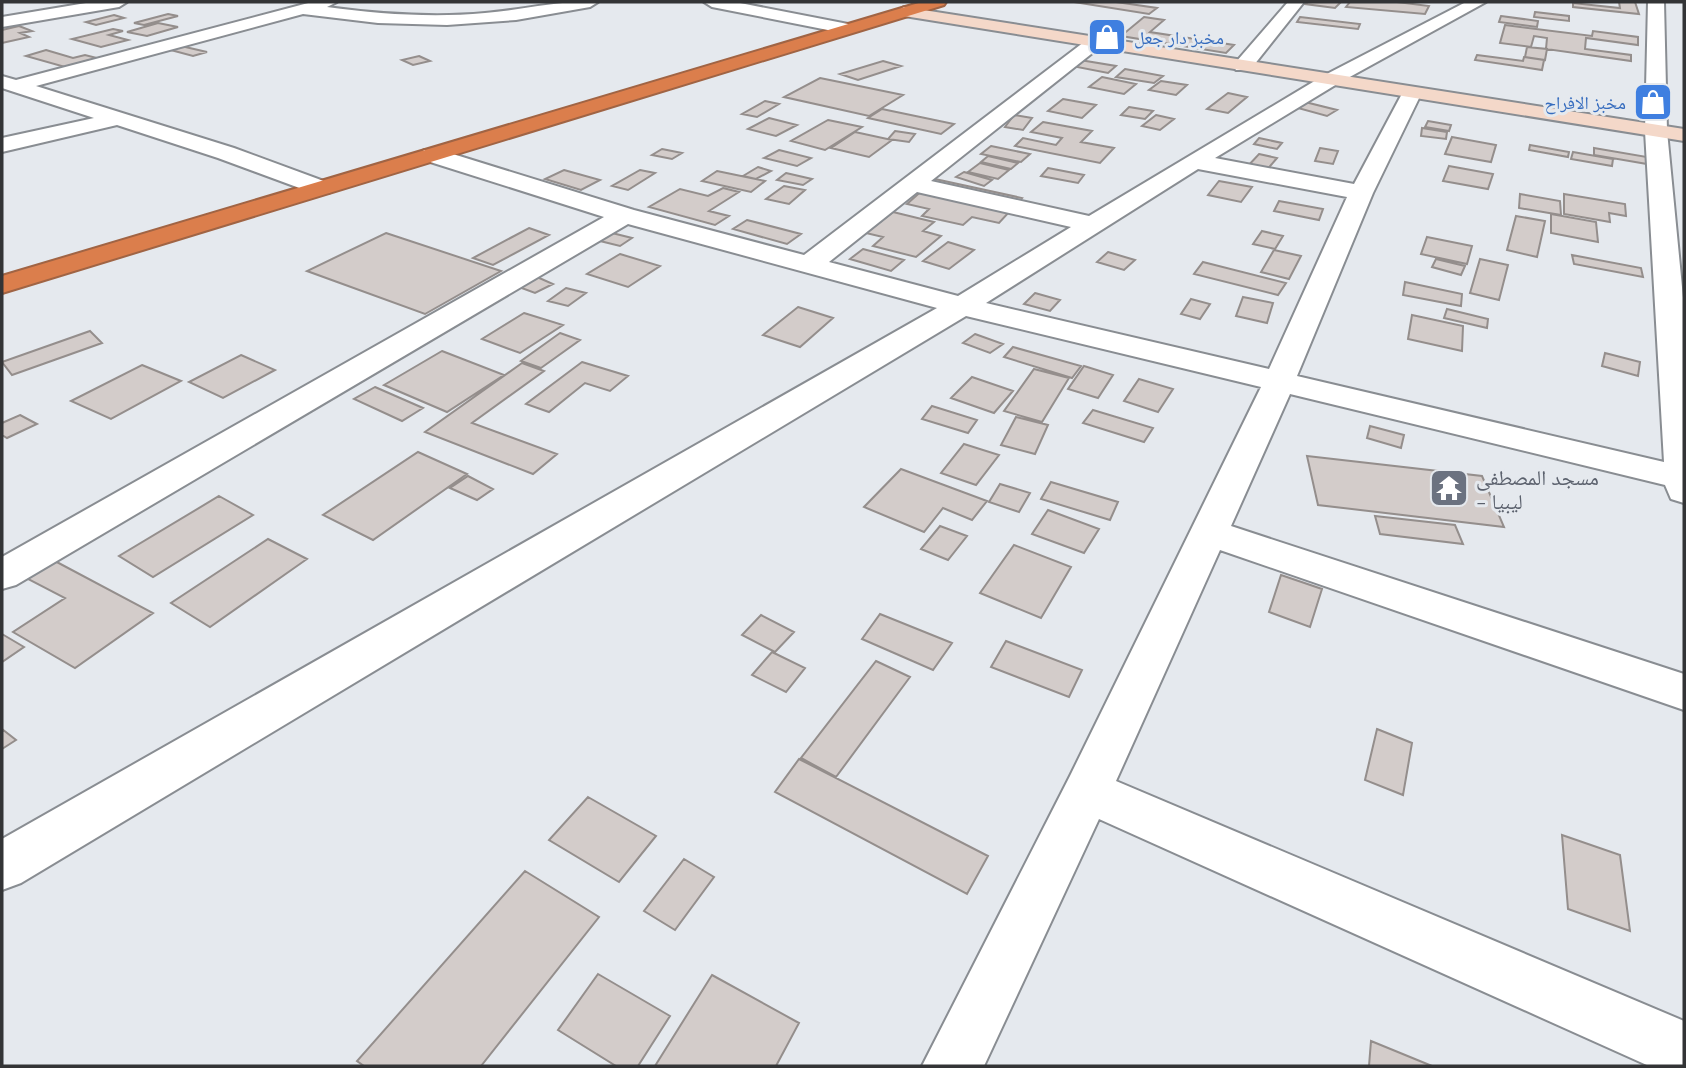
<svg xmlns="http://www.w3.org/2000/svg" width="1686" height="1068" viewBox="0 0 1686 1068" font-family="'Playfair Display','Noto Naskh Arabic',serif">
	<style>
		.building { fill: #d3ccca; stroke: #948e8c; stroke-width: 2 }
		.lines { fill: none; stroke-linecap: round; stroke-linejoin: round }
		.street-casing { stroke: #898d92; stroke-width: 4 }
		.secondary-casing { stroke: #898d92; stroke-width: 4 }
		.highway-casing { stroke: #a06444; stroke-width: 4 }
		.street { fill: #fff; fill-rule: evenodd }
		.secondary { fill: #f4d8c9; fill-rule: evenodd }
		.highway { fill: #db7e4c; fill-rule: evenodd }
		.labels { text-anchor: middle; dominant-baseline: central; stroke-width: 6; stroke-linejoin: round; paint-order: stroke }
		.far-shop-label { font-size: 18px; fill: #366cbe; stroke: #e5e9ee; text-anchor: start }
		.worship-label { font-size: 21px; fill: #5b616d; stroke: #e5e9ee; text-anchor: start }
	</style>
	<rect width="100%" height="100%" fill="#e5e9ee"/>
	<path class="building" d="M1074,2h42l41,6 -8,6z
		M1308,2h33l-6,6 -30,-4z
		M1350,2h47l32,4 -4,8 -79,-7z
		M1619,2h16l4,12 -66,-7v-4l47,5z
		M1535,12l34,4v5l-35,-4z
		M168,14l10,2 -34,9 -10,-2z
		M114,15l10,3 -28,7 -10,-3z
		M1501,16l37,5 -1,6 -38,-5z
		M1144,17l20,3 -14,12 84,13 -8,8 -105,-17z
		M1300,17l60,7 -2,5 -61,-7z
		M158,23l20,4 -31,9 -20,-4z
		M1505,25l87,11 1,-5 45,6v8l-52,-7 -1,11 46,6v6l-85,-12 1,-11 -13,-2 -3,11 -31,-4z
		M19,26l13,5 -12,2 9,4 -27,6v-13z
		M113,29l10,2 -14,4 19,5 -27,7 -29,-8z
		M181,46l26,6 -14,4 -26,-7z
		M1527,47l20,2 -2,11 -20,-3z
		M46,50l27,8 12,-3 12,3 -32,9 -39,-11z
		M1477,55l46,6 1,-4 20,3 -2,10 -67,-10z
		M419,56l11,5 -17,4 -11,-5z
		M1080,60l36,6 -8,7 -36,-7z
		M883,61l18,5 -43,14 -18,-6z
		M1125,69l38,7 -9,7 -38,-6z
		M1102,77l34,7 -12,10 -35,-7z
		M820,78l83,17 -34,21 -85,-19z
		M1161,81l26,4 -11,10 -27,-5z
		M1228,93l19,4 -19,16 -21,-4z
		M1063,99l33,6 -14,13 -34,-7z
		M1297,100l40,10 -10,6 -40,-11z
		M765,101l14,3 -22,13 -15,-3z
		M1129,107l24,4 -8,8 -24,-4z
		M882,109l72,15 -13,10 -73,-16z
		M1014,115l18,3 -9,12 -18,-3z
		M1156,115l18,4 -14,11 -18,-4z
		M769,118l28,7 -21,11 -28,-7z
		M828,120l34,7 -37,23 -34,-9z
		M1428,121l23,4 -2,6 -24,-4z
		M1043,122l49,9 -11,11 33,6 -14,15 -85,-17 8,-8 33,7 6,-7 -31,-6z
		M1422,128l25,4 -1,7 -25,-3z
		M895,131l20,3 -6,8 -21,-3z
		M855,132l37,8 -23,17 -38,-9z
		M1452,137l44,8 -5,17 -46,-8z
		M1259,138l23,5 -5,6 -23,-5z
		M1530,145l39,7 -1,5 -39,-7z
		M991,146l39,8 -9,8 -40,-8z
		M1320,148l18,3 -5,13 -18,-3z
		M1594,148l53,9v7l-53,-9z
		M662,149l20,4 -10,6 -20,-4z
		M779,150l32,8 -14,8 -33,-8z
		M1573,152l40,7 -1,7 -41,-7z
		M1259,154l18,4 -11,13 -19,-4z
		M988,156l30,7 -7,6 -30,-7z
		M980,163l29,7 -11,9 -30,-7z
		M1449,166l44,8 -5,15 -45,-8z
		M758,167l13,4 -15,8 -13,-3z
		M1048,168l36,7 -6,8 -37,-7z
		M564,170l36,10 -19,10 -36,-11z
		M640,170l15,3 -27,17 -16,-4z
		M717,171l48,10 -14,11 -49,-11z
		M964,172l28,8 -8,6 -28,-9z
		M786,173l26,6 -9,6 -26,-5z
		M935,179l87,19 -23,25 -27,-6 -9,8 -41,-9 7,-7 -22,-5z
		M1219,181l33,6 -11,15 -33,-7z
		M784,186l21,4 -16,14 -23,-5z
		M723,188l16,4 -30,19 20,5 -14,9 -66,-18 31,-18 28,7z
		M1520,194l40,7 1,14 -42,-7z
		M1564,194l61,10 1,12 -17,-3 1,9 -46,-8z
		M1279,201l44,8 -4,11 -45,-9z
		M893,212l41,10 -11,9 18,5 -25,21 -43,-11 10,-9 -17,-4z
		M1551,214l45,8 2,20 -47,-9z
		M1516,216l29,5 -8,36 -30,-7z
		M747,220l54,14 -14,10 -54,-15z
		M529,228l20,7 -56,30 -20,-7z
		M1262,231l21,5 -8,13 -22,-5z
		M386,233l115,38 -76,43 -118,-43z
		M612,233l20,5 -12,8 -20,-5z
		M1427,237l45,9 -5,18 -46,-10z
		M948,242l26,8 -25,19 -26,-8z
		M863,249l41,11 -13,11 -41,-12z
		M1274,250l27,6 -12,23 -28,-7z
		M1108,252l27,8 -11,10 -27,-8z
		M620,254l40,12 -32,21 -41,-13z
		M1572,255l69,13 2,9 -69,-13z
		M1436,259l29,7 -4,9 -29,-8z
		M1480,259l28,6 -9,35 -29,-7z
		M1203,262l83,21 -8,12 -84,-21z
		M537,277l16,7 -18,9 -16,-6z
		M1405,282l57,12 -1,12 -58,-11z
		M566,288l20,5 -18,13 -20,-5z
		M1035,293l25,7 -10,11 -26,-7z
		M1243,297l30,6 -6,20 -31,-7z
		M1191,299l19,5 -10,15 -19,-5z
		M798,307l35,11 -33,29 -37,-12z
		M1447,309l41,10 -1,9 -43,-10z
		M524,313l39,12 -43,28 -38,-14z
		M1412,315l51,11 -1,25 -54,-12z
		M90,331l12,12 -90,32 -10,-13z
		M560,333l20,7 -39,28 -20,-7z
		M975,334l28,10 -13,9 -27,-10z
		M1013,347l68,19 -9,12 -68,-21z
		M442,351l62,24 -57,37 -63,-27z
		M1605,353l35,9 -2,14 -36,-10z
		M241,355l34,15 -52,28 -34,-16z
		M582,362l46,14 -18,15 -25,-8 -36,29 -23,-8z
		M522,363l22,8 -72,52 85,31 -24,20 -108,-42z
		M142,365l39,16 -70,38 -40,-18z
		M1084,366l29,9 -15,23 -30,-9z
		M1034,369l35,9 -27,44 -38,-11z
		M972,377l41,14 -19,22 -43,-15z
		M1139,379l34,10 -15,23 -34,-11z
		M375,387l48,21 -21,13 -48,-22z
		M932,406l45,14 -9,13 -46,-14z
		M1093,410l60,18 -9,14 -61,-19z
		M20,415l17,9 -30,14 -5,-3v-12z
		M1016,417l32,8 -13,29 -34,-9z
		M1370,426l34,9 -3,13 -34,-10z
		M964,444l35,11 -23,30 -35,-12z
		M418,452l49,22 -94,66 -50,-25z
		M1307,456l175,20 22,51 -186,-22z
		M901,469l86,32 -15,19 -29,-12 -19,24 -60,-25z
		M468,476l25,13 -16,11 -27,-12z
		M1051,482l67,20 -8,18 -69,-21z
		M1000,484l30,9 -11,19 -30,-10z
		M219,496l34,19 -100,62 -34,-21z
		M1048,510l51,19 -15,24 -52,-19z
		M1375,516l80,9 8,19 -83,-10z
		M940,526l27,10 -19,24 -27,-11z
		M268,539l39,20 -97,68 -39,-24z
		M1014,545l57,22 -30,51 -61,-25z
		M53,560l100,53 -78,55 -62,-36 52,-34 -39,-20z
		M1281,575l41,14 -12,38 -41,-15z
		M880,614l72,29 -19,27 -71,-31z
		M761,615l33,17 -19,20 -33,-17z
		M2,634l22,13 -22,15z
		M1006,641l76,29 -13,27 -78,-30z
		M772,652l33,16 -19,24 -34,-17z
		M876,661l34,16 -74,100 -35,-19z
		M2,729l14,11 -14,9z
		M1377,729l35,14 -9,52 -38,-15z
		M799,759l189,97 -21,38 -192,-102z
		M588,797l68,39 -37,46 -70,-42z
		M1562,835l58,20 10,76 -62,-22z
		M684,859l30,18 -39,53 -31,-19z
		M525,871l74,46 -118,149h-117l-7,-5z
		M598,974l72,42 -32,50h-22l-58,-36z
		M712,975l87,48 -23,43h-121z
		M1371,1041l61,25h-63z"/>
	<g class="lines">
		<g class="street-casing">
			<path id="street" d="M92,2h35l-8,5 -117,20v-10z
				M312,2h25l-10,5c52,7 105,11 158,6 37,-3 75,-13 113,-11l-8,5 -74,13 -69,5 -69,-2 -75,-9 -267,72 198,62 95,35 4,5 -4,5h-16l-95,-35 -101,-33 -115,27v-14l92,-20 -92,-30v-12l14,4z
				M704,2h31l113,22 9,5 -9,5 -136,-27z
				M1288,2h16l-54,68h-14l-2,-4 2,-4z
				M1466,2h20l-149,82 -122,74 139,26 51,-96h14l3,4 -49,101 -76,183 367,86 -19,-331 3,-129h16l3,129 17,177v195l-13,-4 -6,-14 -375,-91 -59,132 453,148v36l-464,-160 -104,231 568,240v45h-35l-550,-247 -115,247h-62l148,-290 191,-389 -295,-71 -945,567 -19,7v-51l935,-531 -309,-84 -612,361 -14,4v-32l602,-340 -180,-57 -3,-5 3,-5h16l194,60 170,45 284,-216 6,-1 9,5 -3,4 -169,134 158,35 234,-140zM1198,169l149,28 -78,172 -283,-66zM917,192l154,35 -113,69 -129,-34z"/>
		</g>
		<g class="secondary-casing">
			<path id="secondary" d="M904,7l780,122v12l-786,-126 -2,-3z"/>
		</g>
		<g class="highway-casing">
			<path id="highway" d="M922,2h24l-2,3 -942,288v-17z"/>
		</g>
		<use href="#street" class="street"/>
		<use href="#secondary" class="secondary"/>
		<use href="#highway" class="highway"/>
	</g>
	<defs>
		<g id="shop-square" transform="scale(2.0125)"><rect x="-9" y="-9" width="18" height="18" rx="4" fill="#3f7fe0" stroke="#e5e9ee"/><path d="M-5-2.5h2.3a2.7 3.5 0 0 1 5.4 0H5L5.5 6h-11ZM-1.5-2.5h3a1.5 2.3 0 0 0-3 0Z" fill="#fff"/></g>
		<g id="temple-square" transform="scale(2.0125)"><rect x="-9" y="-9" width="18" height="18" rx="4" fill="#6b7280" stroke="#e5e9ee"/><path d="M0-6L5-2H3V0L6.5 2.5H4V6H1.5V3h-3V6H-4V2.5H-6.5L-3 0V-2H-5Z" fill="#fff"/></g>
	</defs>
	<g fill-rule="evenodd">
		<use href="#shop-square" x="1107" y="37"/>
		<use href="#shop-square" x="1653" y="102"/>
		<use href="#temple-square" x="1449" y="488"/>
	</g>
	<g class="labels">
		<g class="far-shop-label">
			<text x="1134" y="37">مخبز دار جعل</text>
			<text x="1626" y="102" text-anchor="end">مخبز الافراح</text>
		</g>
		<g class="worship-label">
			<text x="1476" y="476">مسجد المصطفى<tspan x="1476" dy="24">- ليبيا</tspan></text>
		</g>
	</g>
	<rect width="1686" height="1068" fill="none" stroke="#333436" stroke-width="7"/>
</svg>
